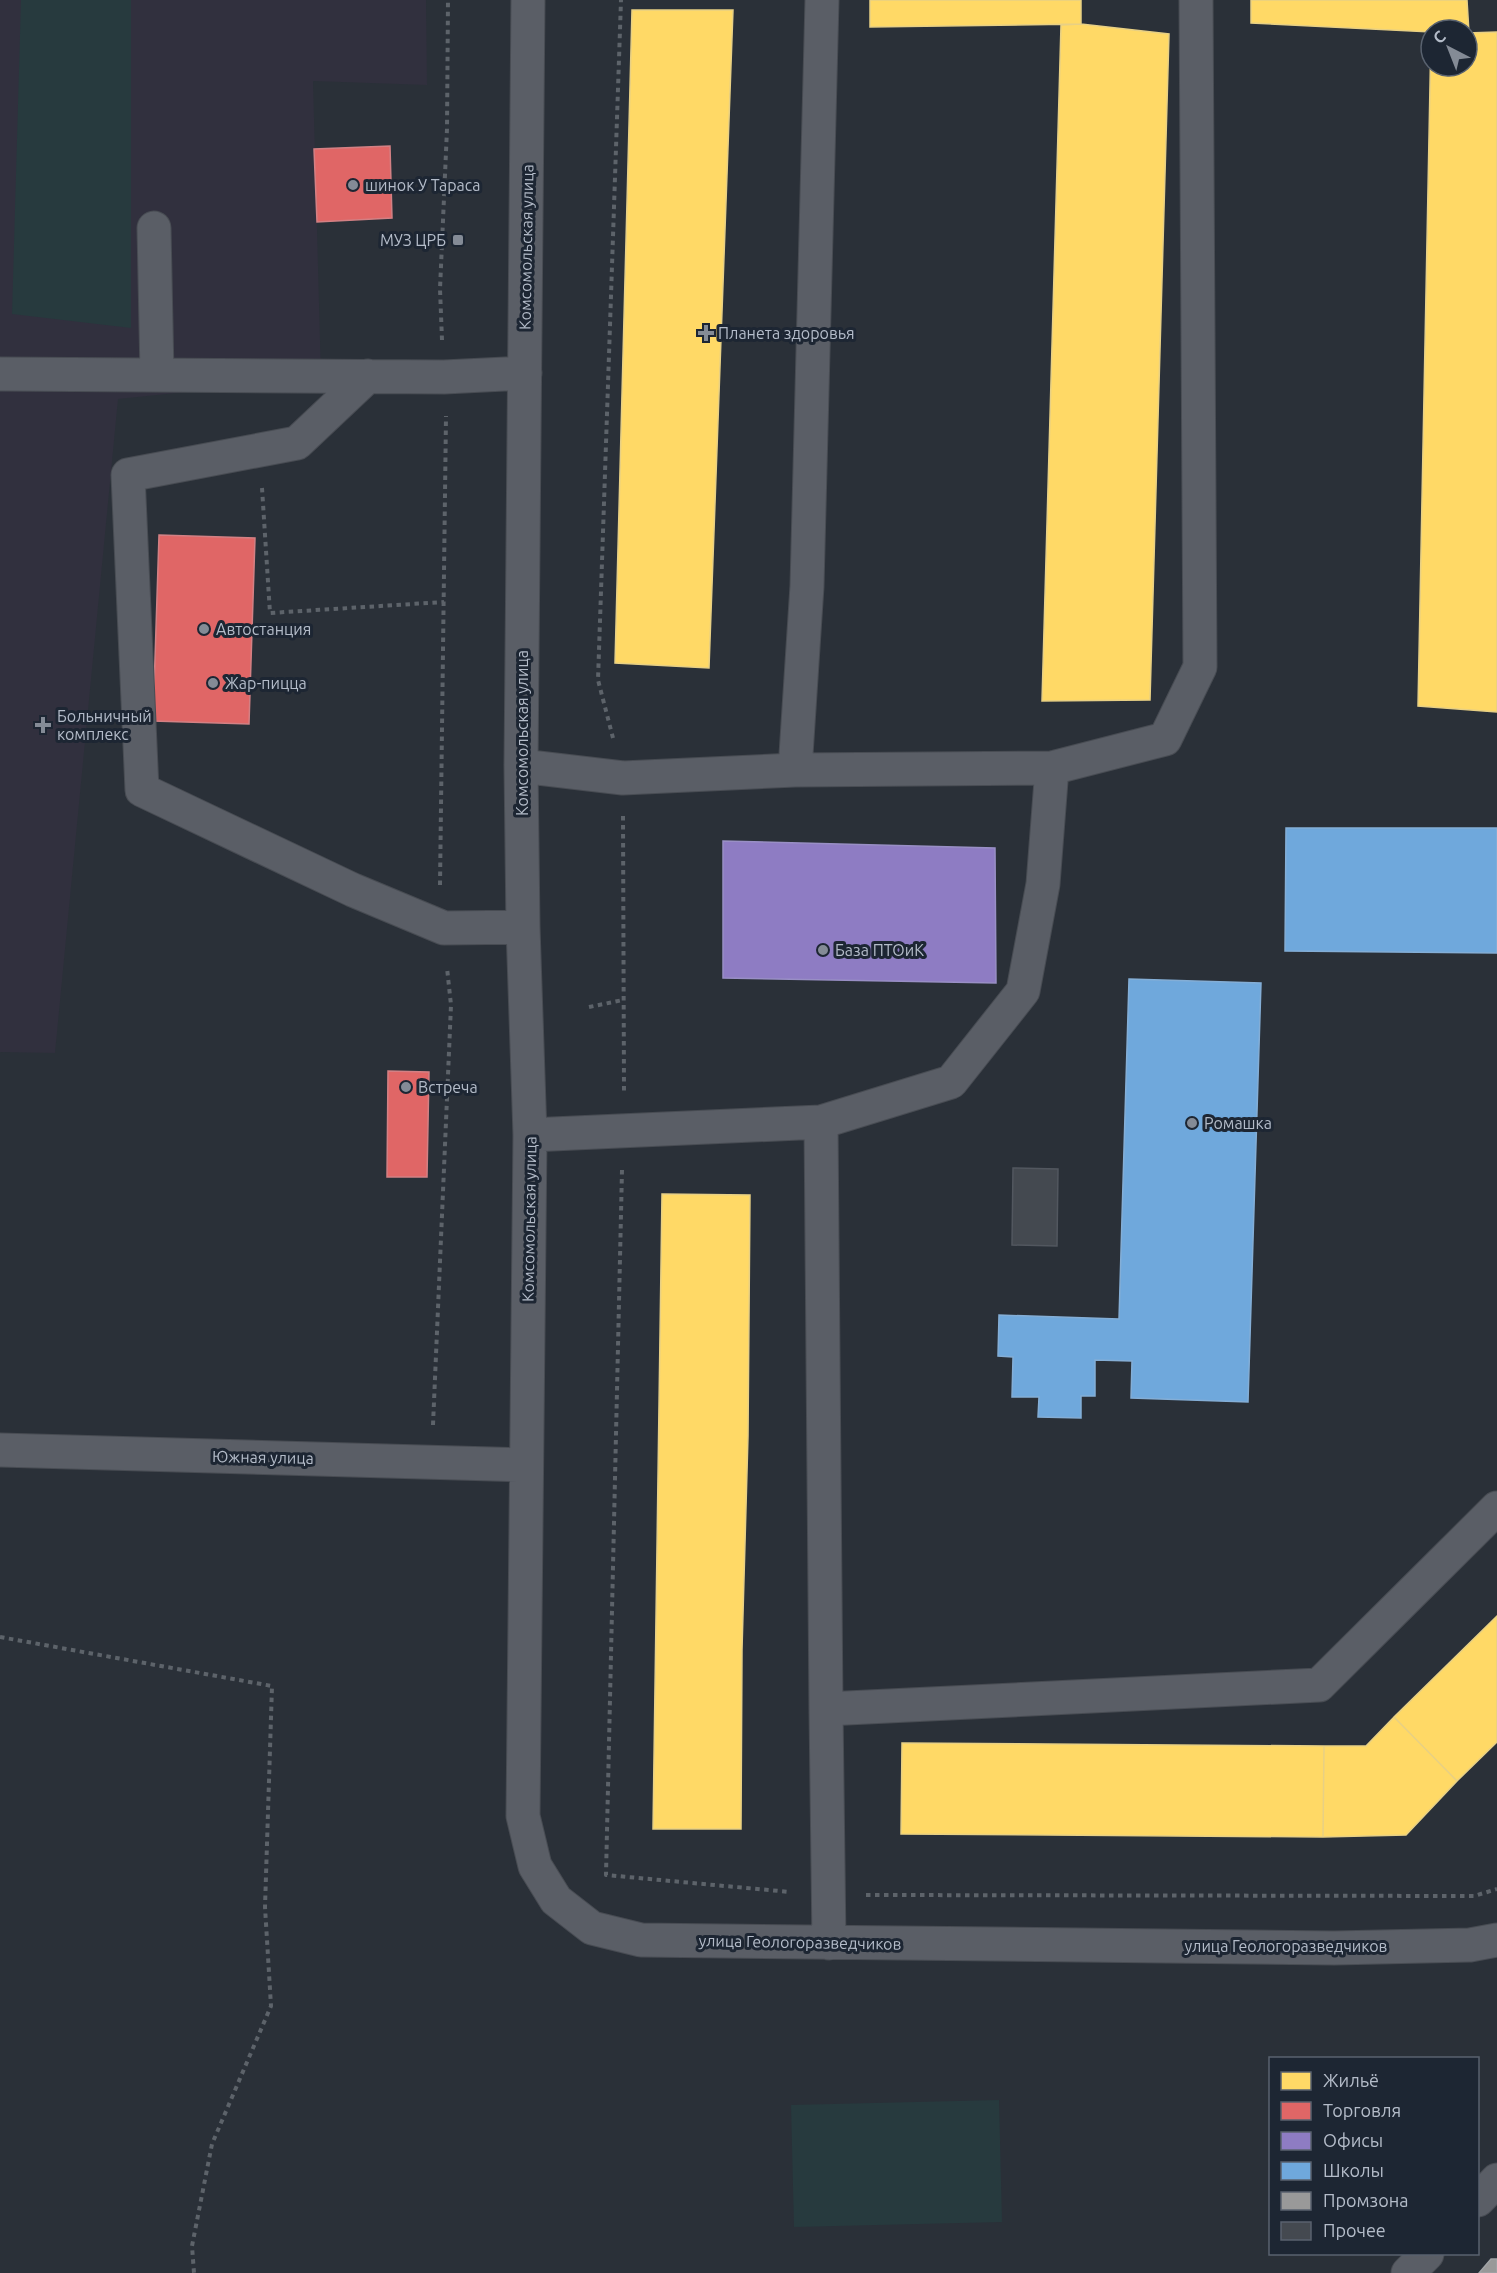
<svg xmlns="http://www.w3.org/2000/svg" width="1497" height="2273" viewBox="0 0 1497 2273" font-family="Ubuntu,sans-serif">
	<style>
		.medical { fill: #31303e }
		.green { fill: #273a3e }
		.homes { fill: #ffd966; stroke: #e8d084; stroke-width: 1.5 }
		.shops { fill: #e06666; stroke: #d38084; stroke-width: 1.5 }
		.offices { fill: #8e7cc3; stroke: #998fc5; stroke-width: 1.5 }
		.schools { fill: #6fa8dc; stroke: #84aed6; stroke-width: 1.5 }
		.industry { fill: #999; stroke: #a1a4a7; stroke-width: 1.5 }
		.building { fill: #444950; stroke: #52575f; stroke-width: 1.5 }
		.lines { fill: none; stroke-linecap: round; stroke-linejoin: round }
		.minor-casing { stroke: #484c53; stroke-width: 35 }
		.path { stroke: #5d636a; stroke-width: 4; stroke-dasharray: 4.5 4.5; stroke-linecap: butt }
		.minor { stroke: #5a5e66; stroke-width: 33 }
		.poi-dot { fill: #848b96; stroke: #1d2633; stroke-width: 2 }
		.labels { text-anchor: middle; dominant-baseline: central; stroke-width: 6; stroke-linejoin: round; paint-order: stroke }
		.poi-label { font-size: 16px; fill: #b4bcc9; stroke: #1d2633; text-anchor: start }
		.street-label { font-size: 16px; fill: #b4bcc9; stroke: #1d2633 }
	</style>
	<rect width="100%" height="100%" fill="#2a3038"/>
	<path class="medical" d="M0,0h426l1,85 -114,-4 8,297 -203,21 -63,654 -55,-1z"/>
	<path class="green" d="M21,0h110v328l-119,-14z
		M999,2100l3,122 -208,5 -3,-122z"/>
	<path class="homes" d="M870,0h211v24l-211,3z
		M1251,0h216l2,33h-2v-3h-36v2l-180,-9z
		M632,10h101l-24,658 -94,-5z
		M1081,24l88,10 -19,666 -108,1 19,-676z
		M1497,32v680l-79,-6 13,-673v33h36v-33z
		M662,1194l88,1 -2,241 -6,214 -1,179h-88z
		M1497,1616v126l-40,39 -63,-64z
		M1394,1717l63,64 -51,54 -83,2 1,-91h42z
		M902,1743l422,3 -1,91 -422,-3z"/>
	<path class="shops" d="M390,146l2,72 -75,4 -3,-73z
		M159,535l96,3 -6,186 -96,-3z
		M388,1071l41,1 -2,105h-40z"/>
	<path class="offices" d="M723,841l272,7 1,135 -273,-5z"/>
	<path class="schools" d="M1286,828h211v125l-212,-2z
		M1129,979l132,4 -13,419 -117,-4 1,-37 -37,-1v36h-14v22l-43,-1 1,-20h-27l1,-40 -15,-1 1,-41 120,4z"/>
	<path class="industry" d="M1491,2259h6v14h-18z"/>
	<path class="building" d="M1013,1168l45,1 -1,77 -45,-1z"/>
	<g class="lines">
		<g class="minor-casing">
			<path id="minor" d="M528,0l-7,766 2,161 7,208 -7,681 12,50 21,34 36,28 49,12 693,8 136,-3 27,-5
				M154,228l3,146
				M0,374l444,3 81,-4
				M368,376l-71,67 -169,32 14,315 211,100 91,38 79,-1
				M521,766l102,12 172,-8 257,-2 -9,116 -20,107 -72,91 -130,40
				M1052,768l113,-29 35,-72 -4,-667
				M795,770l12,-184 15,-586
				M530,1135l291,-13 5,587 493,-24 178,-177
				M0,1450l526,15
				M826,1709l3,234
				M1478,2200l19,-20
				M1408,2273l19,-19"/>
		</g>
		<path class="path" d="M442,340l-2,-51 7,-160 1,-129
			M262,488l8,125 174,-11
			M613,738l-15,-58 23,-680
			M623,816l1,278
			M440,885l6,-469
			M589,1007l34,-7
			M622,1170l-16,705 184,17
			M433,1425l18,-420 -4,-37
			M0,1637l272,49 -7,221 6,99 -59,138 -20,102 2,27
			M866,1895l608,1 23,-7"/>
		<use href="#minor" class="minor"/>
	</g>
	<g class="poi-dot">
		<circle cx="353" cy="185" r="6"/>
		<rect x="452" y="234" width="12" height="12" rx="3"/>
		<path d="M703 324h6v6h6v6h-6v6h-6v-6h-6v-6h6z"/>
		<circle cx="204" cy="629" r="6"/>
		<circle cx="213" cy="683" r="6"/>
		<path d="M40 716h6v6h6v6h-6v6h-6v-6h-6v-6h6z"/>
		<circle cx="823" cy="950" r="6"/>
		<circle cx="406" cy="1087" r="6"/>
		<circle cx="1192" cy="1123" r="6"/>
	</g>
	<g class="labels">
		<g class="poi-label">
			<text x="365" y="185">шинок У Тараса</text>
			<text x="446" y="240" text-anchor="end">МУЗ ЦРБ</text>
			<text x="718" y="333">Планета здоровья</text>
			<text x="216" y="629">Автостанция</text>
			<text x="225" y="683">Жар-пицца</text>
			<text x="57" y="716">Больничный<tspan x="57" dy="18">комплекс</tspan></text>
			<text x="835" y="950">База ПТОиК</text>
			<text x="418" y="1087">Встреча</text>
			<text x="1204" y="1123">Ромашка</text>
		</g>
		<g class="street-label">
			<text transform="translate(526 247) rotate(-89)">Комсомольская улица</text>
			<text transform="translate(522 733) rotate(-90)">Комсомольская улица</text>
			<text transform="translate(529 1219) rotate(-89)">Комсомольская улица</text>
			<text transform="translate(263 1457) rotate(1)">Южная улица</text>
			<text transform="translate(800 1942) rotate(1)">улица Геологоразведчиков</text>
			<text x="1286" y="1946">улица Геологоразведчиков</text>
		</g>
	</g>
	<rect x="1269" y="2057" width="210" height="198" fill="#1d2633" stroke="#59626f" stroke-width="1.5"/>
	<rect x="1281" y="2072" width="30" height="18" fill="#ffd966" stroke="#59626f" stroke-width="1.5"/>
	<text x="1323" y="2087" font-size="18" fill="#b4bcc9">Жильё</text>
	<rect x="1281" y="2102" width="30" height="18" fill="#e06666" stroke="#59626f" stroke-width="1.5"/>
	<text x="1323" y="2117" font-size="18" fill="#b4bcc9">Торговля</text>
	<rect x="1281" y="2132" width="30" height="18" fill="#8e7cc3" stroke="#59626f" stroke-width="1.5"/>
	<text x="1323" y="2147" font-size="18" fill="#b4bcc9">Офисы</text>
	<rect x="1281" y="2162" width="30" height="18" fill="#6fa8dc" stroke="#59626f" stroke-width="1.5"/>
	<text x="1323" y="2177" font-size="18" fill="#b4bcc9">Школы</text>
	<rect x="1281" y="2192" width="30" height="18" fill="#999999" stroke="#59626f" stroke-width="1.5"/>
	<text x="1323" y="2207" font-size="18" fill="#b4bcc9">Промзона</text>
	<rect x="1281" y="2222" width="30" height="18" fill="#444950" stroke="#59626f" stroke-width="1.5"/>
	<text x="1323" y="2237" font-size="18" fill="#b4bcc9">Прочее</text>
	<g transform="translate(1449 48) rotate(318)"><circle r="28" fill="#1d2633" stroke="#59626f" stroke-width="1.5"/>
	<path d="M0-4.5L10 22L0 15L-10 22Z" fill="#848b96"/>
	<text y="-9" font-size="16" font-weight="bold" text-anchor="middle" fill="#b4bcc9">С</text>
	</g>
</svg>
